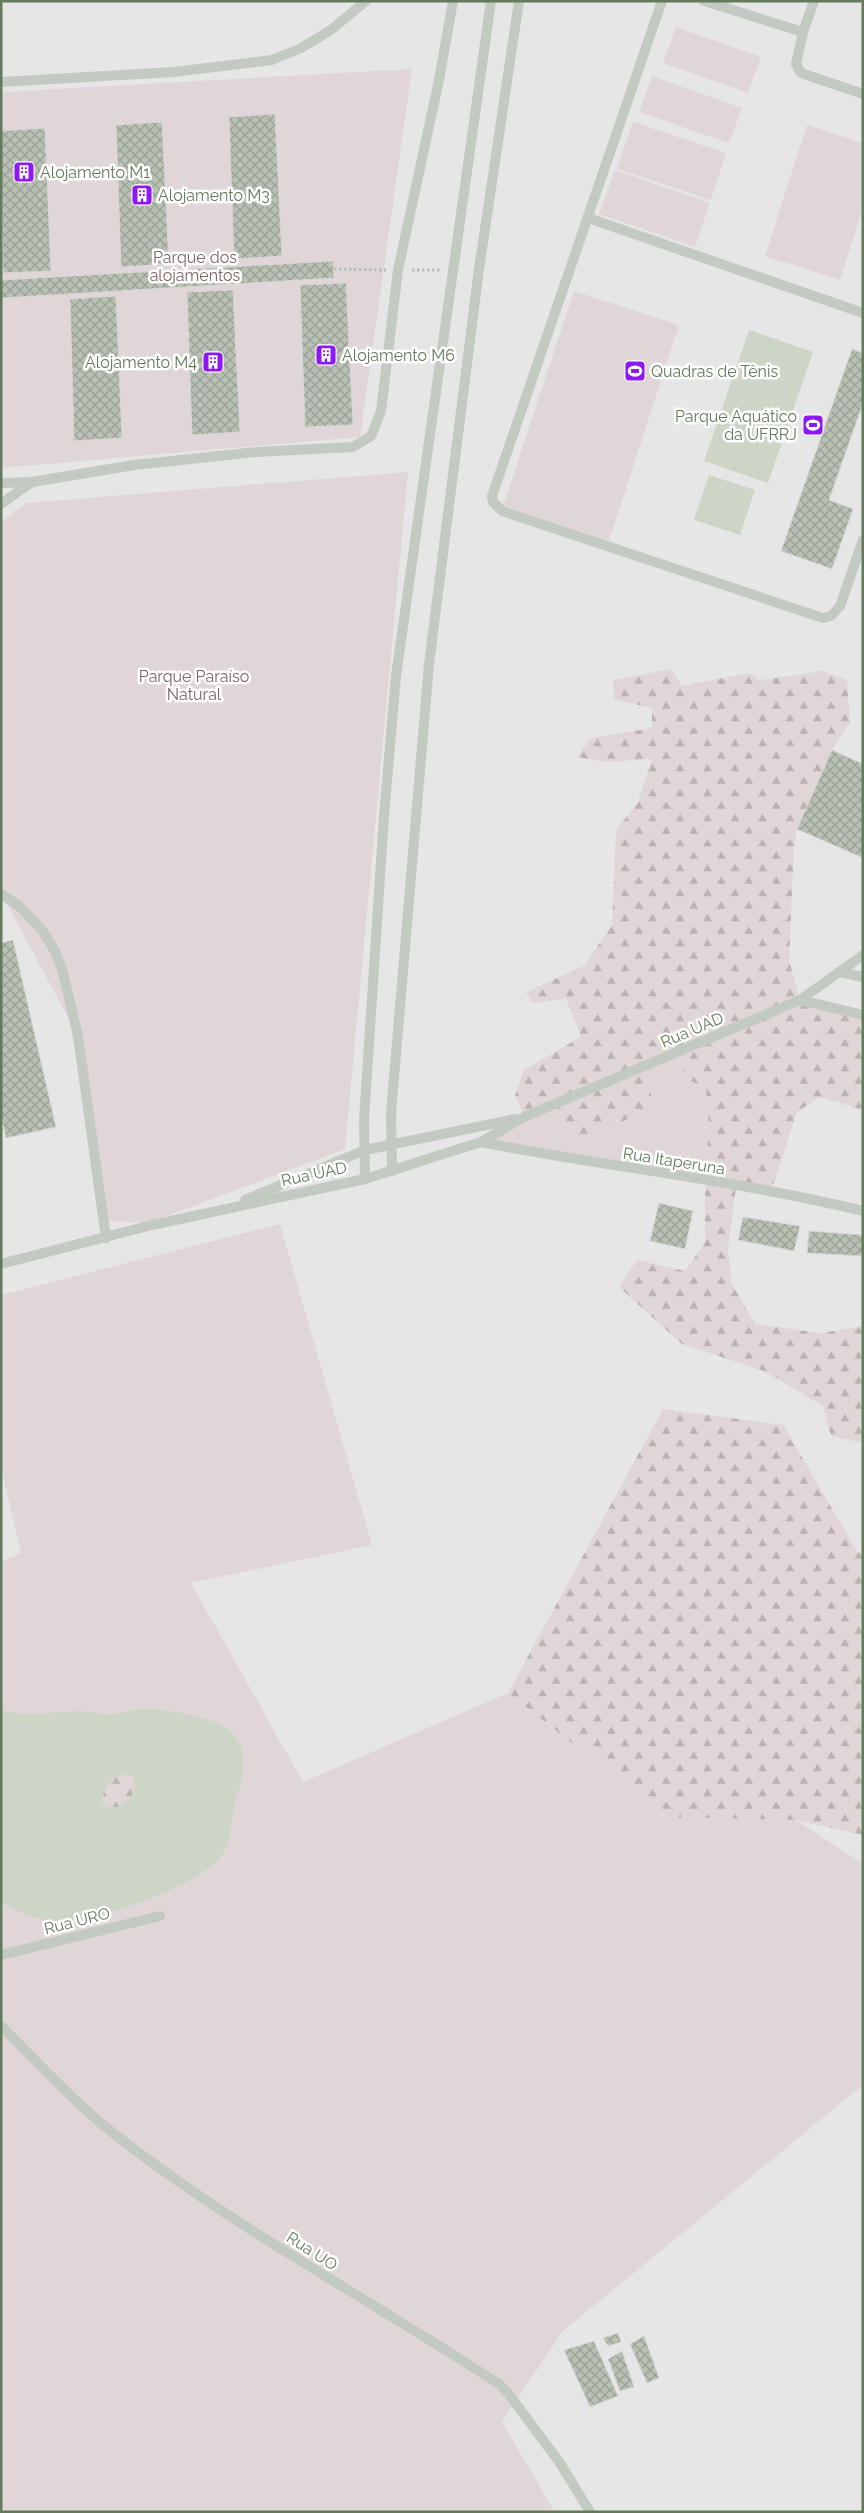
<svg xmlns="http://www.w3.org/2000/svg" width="864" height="2513" viewBox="0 0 864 2513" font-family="Raleway,sans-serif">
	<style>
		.built { fill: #e7e6e6 }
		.green { fill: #e1d6d7 }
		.forest { fill: url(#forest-firs) }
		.water { fill: #cdd5c6; fill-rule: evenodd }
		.building { fill: url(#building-cross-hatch); stroke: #d8d5d7 }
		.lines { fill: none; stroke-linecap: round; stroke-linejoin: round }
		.path { stroke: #b9beb7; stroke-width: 3; stroke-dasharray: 2.5 2.5; stroke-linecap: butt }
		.service { stroke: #c3cac1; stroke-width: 10 }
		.labels { text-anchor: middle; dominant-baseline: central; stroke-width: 5; stroke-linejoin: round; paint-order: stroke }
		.poi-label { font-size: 16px; fill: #637a5b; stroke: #fff; text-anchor: start }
		.park-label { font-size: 16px; fill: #7d6562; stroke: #fff }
		.street-label { font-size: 16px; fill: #637a5b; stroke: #fff }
	</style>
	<defs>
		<pattern id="forest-firs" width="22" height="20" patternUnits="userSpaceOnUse" patternTransform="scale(1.25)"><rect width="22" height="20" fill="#e1d6d7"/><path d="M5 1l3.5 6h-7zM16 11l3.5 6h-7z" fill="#bab3b1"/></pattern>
		<pattern id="building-cross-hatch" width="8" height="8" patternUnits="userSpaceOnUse" patternTransform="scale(1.25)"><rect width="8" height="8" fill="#b9c1b5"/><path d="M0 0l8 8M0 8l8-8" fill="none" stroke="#9aa296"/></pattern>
	</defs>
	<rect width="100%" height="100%" fill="#f7f3f5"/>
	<path class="built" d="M1,1h862v2511h-862z"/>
	<path class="green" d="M676,27l85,30 -13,36 -85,-30z
		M412,69l-52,368 -359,31v-376z
		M652,76l90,32 -13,35 -90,-31z
		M633,122l93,31 -15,47 -94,-31z
		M807,125l56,18v65l-23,72 -75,-24z
		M615,170l95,33 -15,44 -96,-33z
		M574,291l105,34 -70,216 -106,-35z
		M408,472l-63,677 -197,74 -44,-2 -26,-185 -77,-143v-371l25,-19z
		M698,1044l8,45 3,39 -4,53 -224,-39z
		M280,1224l92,321 -181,38 112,199 205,-89 158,124 130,3 67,44v221l-300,246 -61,91 53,90h-554v-950l20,-9 -20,-86v-172z"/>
	<path class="forest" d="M671,669l11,17 67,-13 11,7 63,-9 24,9 3,42 -18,28 -35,79 -3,20 -5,111 11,40 63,15v93l-4,1 -39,-12 -23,15 -26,80 -35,-5 -8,63 4,34 23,40 66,9 42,-7v117l-32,-7 -8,-30 -59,-35 -82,-27 -63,-57 18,-27 48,11 20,-28v-62l4,-53 -3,-39 -26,-14 17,-30 -49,21 4,40 -70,37 -22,-10 -3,-30 -33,14 -9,-22 9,-25 57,-33 -15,-38 -34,4 -6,-11 58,-26 28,-41 4,-95 21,-26 15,-45 -47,3 -28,-5 14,-19 61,-10v-20l-38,-9v-19z
		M663,1409l120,16 75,128 5,-2v284l-67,-15 -130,-3 -158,-124z
		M126,1774l7,3 3,9c-5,14 -20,29 -34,17 0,-16 9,-25 24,-29z"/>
	<path class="water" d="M749,330l64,22 -45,131 -64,-22z
		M709,475l46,15 -15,45 -46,-15z
		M1,1710c23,7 52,2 75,1 13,-1 26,5 38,3 6,0 12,-3 18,-4 24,-4 85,6 101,24 17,18 10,44 3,64 -5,17 -3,36 -11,52 -16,35 -129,71 -166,71 -21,0 -39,-8 -57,-18zM126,1774l7,3 3,9c-5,13 -20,30 -34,17 0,-16 9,-25 24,-29z"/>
	<path class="building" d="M275,114l7,142 -48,3 -5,-142z
		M162,122l7,142 -48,3 -5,-142z
		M45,128l6,143 -48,2 -2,-142z
		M333,261l1,17 -333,20v-18z
		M346,283l7,142 -48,2 -5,-142z
		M233,290l7,142 -48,3 -5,-143z
		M116,296l6,142 -48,3 -4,-142z
		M852,349l11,4v50l-34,97 24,9 -21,60 -51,-18z
		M832,750l31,14v94l-66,-29z
		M13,940l43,187 -50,11 -5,-22v-173z
		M659,1203l34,8 -8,38 -35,-8z
		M743,1217l57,9 -6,25 -56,-11z
		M809,1231l54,4v21l-56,-3z
		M618,2333l3,9 -13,4 -5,-8z
		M644,2336l15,42 -12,5 -17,-39z
		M594,2341l24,55 -28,11 -26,-57z
		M622,2351l12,36 -14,4 -12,-32z"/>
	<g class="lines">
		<path class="path" d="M334,269l52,1
			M412,270h29"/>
		<path class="service" d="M662,1l-170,495 1,6 9,9 321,107 8,-2 9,-10 23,-66
			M704,1l99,31
			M814,1l-11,31 -7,32 5,9 62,21
			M1,82l173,-10 98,-12 29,-12 30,-18 35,-29
			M588,218l275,95
			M1,483l31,-1 102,-17 122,-13 97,-5 18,-11 10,-25 17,-141 41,-190 14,-79
			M1,504l31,-22
			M1,894l18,12 23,24 13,21 7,18 16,67 28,202
			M839,972l24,5
			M800,1000l63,15
			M481,1142c126,25 256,38 382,69
			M392,1171l-1,-58 38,-449 50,-395 40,-268
			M365,1179l-1,-59 20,-304 12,-140 95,-675
			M245,1200l120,-50 150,-31
			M1,1264l151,-39 213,-46 116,-37 43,-25 276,-117 63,-45
			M1,1955l159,-39
			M1,2026c36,36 72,75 112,107 121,95 258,167 386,251l9,9 52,70 30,49"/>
	</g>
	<defs>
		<g id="building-square" transform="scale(1.125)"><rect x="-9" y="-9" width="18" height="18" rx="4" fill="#8b19f0" stroke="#fff"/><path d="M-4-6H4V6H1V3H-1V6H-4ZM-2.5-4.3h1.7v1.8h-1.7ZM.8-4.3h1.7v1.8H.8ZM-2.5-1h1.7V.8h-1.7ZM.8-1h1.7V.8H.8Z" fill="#fff"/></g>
		<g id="stadium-square" transform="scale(1.125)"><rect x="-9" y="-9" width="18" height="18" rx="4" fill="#8b19f0" stroke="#fff"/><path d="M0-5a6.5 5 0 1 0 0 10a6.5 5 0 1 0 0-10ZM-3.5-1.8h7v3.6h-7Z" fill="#fff"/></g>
	</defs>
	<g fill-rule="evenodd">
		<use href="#building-square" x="24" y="172"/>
		<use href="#building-square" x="142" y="195"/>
		<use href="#building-square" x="326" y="355"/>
		<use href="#building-square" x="213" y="362"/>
		<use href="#stadium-square" x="635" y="371"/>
		<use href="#stadium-square" x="813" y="425"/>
	</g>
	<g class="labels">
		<g class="poi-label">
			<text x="40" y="172">Alojamento M1</text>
			<text x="158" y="195">Alojamento M3</text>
			<text x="342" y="355">Alojamento M6</text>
			<text x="197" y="362" text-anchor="end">Alojamento M4</text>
			<text x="651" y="371">Quadras de Tênis</text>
			<text x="797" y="416" text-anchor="end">Parque Aquático<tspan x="797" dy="18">da UFRRJ</tspan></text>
		</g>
		<g class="park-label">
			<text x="195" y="257">Parque dos<tspan x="195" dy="18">alojamentos</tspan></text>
			<text x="194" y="676">Parque Paraíso<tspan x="194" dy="18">Natural</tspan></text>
		</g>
		<g class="street-label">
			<text transform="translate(692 1030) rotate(-23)">Rua UAD</text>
			<text transform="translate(674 1161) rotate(9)">Rua Itaperuna</text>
			<text transform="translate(314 1174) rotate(-12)">Rua UAD</text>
			<text transform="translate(77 1921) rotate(-14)">Rua URO</text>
			<text transform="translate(312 2251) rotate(33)">Rua UO</text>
		</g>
	</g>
	<rect width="864" height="2513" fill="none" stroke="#637a5b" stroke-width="5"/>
</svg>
